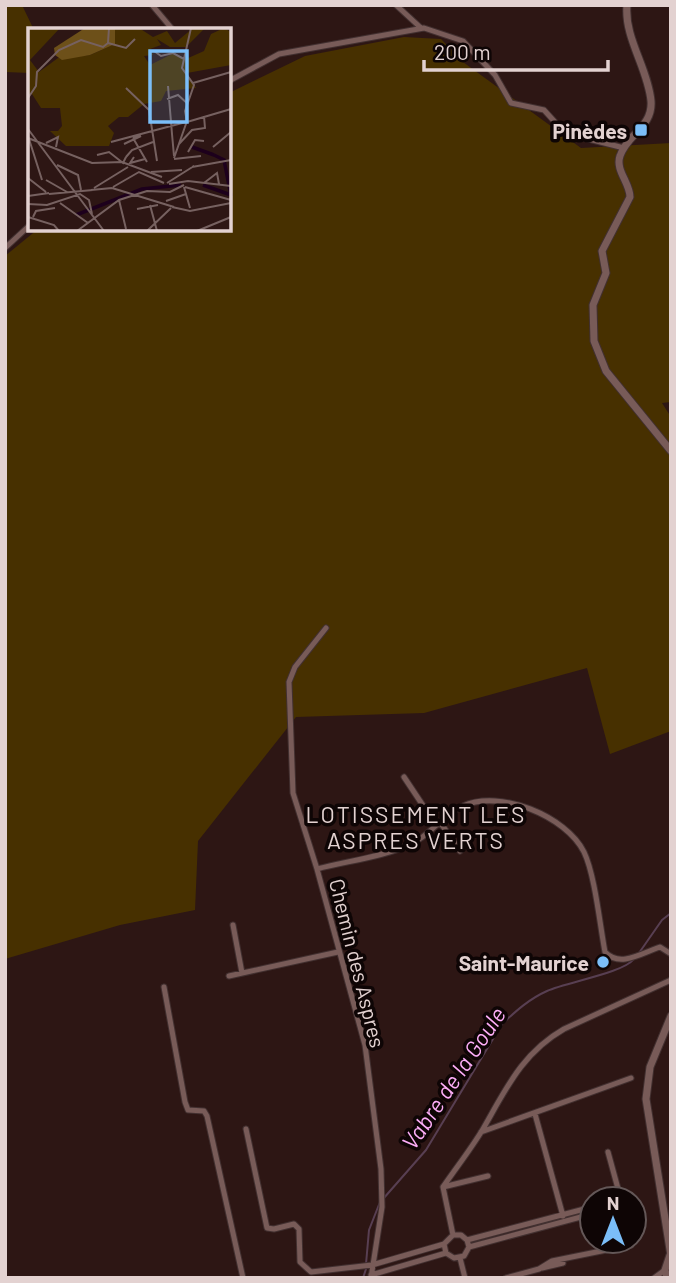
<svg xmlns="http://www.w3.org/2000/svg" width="676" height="1283" viewBox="0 0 676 1283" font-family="Barlow,sans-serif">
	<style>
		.green { fill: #473000 }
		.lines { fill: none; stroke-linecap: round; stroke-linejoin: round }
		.stream { stroke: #583f52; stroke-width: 2 }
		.minor-casing { stroke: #423030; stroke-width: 7 }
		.tertiary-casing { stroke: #423030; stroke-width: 9 }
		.minor { stroke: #785b58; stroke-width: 5 }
		.tertiary { stroke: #785b58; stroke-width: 7 }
		.poi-dot { fill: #7bbef8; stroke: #0e0505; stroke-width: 2.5 }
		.labels { text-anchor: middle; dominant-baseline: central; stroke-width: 7; stroke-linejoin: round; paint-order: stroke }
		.poi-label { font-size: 21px; font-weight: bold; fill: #e3d2d1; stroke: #0e0505; text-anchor: end }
		.street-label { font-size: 21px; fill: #e3d2d1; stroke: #0e0505 }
		.neighbourhood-label { font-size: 23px; letter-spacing: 2px; fill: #e3d2d1; stroke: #0e0505 }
		.water-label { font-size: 23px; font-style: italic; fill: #fcadf7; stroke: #0e0505 }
		.inset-river { fill: none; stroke: #1d001c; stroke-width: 3.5 }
		.inset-road { fill: none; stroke: #766160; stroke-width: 2 }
		.view { fill: #7bbef8; fill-opacity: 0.15; stroke: #7bbef8; stroke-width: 3.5 }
		.inset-edge { fill: none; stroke: #e3d2d1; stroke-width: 3.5 }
	</style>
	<rect width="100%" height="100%" fill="#2d1614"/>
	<path class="green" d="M5,5h17l12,25h-4v43l-25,-1z
		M404,37l37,2 22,23 118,86 90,-5v259l-9,1 9,14v314l-61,23 -23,-86 -163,45 -128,4 -98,124 -3,69 -75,15 -115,34v-703l33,-27h191v-136l76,-37z"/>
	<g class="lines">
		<path class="stream" d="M639,953l23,-33 9,-7
			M383,1199l43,-49 76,-126c14,-13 27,-25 45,-33 20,-9 76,-18 87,-32
			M366,1264l3,-34 11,-28
			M363,1278l3,-9"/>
		<g class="minor-casing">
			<path id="minor" d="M152,5l21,25
				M396,5l25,23
				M229,81l50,-27 145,-26 39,13 32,34 16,28 33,7 21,23 59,15
				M5,248l25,-23
				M326,628l-31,39 -6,15 4,111 24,76 48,176 16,124 1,38 -11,71
				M404,777l32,48
				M440,822l20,29
				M317,869c30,-8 66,-12 94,-25 19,-8 32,-30 52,-38 37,-17 103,10 121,46 11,23 16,74 21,100 15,16 37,1 55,-5l11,7
				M233,925l9,48
				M229,976l109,-24
				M164,987l21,115 3,8 16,1 3,5 36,162
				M535,1114l28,102
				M246,1129l21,99 7,1 20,-5 5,5 1,33 11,10 61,-7 72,-21
				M481,1132l150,-54
				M608,1152l12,44
				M443,1187l45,-11
				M617,1199l3,-3 7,3
				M453,1235l-10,-48c13,-19 28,-38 40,-58 23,-40 39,-76 81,-100l107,-49
				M467,1240l2,7 -5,9 -10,2 -8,-5 -2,-9 9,-9h8l6,5 125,-33
				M469,1247l123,-33
				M460,1258l5,20
				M542,1268l21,-5
				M371,1275l75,-22
				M506,1278l33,-9 13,-8 79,-16
				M654,1278l11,-8"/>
		</g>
		<g class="tertiary-casing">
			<path id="tertiary" d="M627,5c-3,33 21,63 24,96 2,26 -24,33 -31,55 -5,14 10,27 10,41l-28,54 4,22 -13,32 1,36 12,30 65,80
				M671,1016l-21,51 -4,32 25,157
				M667,1278l-2,-8 5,-15"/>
		</g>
		<use href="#minor" class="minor"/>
		<use href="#tertiary" class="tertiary"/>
	</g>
	<g class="poi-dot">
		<rect x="634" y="123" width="14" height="14" rx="3.5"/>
		<circle cx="603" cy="962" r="7"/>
	</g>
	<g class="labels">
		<g class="poi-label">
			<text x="627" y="130">Pinèdes</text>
			<text x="589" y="962">Saint-Maurice</text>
		</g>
		<g class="street-label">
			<text transform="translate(358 963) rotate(76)">Chemin des Aspres</text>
		</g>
		<g class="neighbourhood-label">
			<text x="416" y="814">LOTISSEMENT LES<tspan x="416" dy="26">ASPRES VERTS</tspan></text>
		</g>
		<g class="water-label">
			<text transform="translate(453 1078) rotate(-56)">Vabre de la Goule</text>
		</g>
	</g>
	<g transform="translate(28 28)">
		<rect width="203" height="203" fill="#2d1614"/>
		<path d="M0,0h32l-30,32 9,12 19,-14 32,-3 25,-11v-16h24l14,9 14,-6 8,12 18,-15h12l-19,19h-16l-13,-8 4,6 -11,4 3,6 -9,1 6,9 24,-12 12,6 18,-8 7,-17 13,-6 7,4v33l-44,8 9,15 -30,3 -5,10 -17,3 -16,13h-9l-11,9 6,7 -5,13h-43l-16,-15h8l4,-5 -2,-18h-19l-9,-14 -4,2z" fill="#473000"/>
		<path d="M57,0h30v16l-25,11 -28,5 -7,-5 -1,-7z" fill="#6d5019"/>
		<path class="inset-river" d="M164,119l22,8M186,127l10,5 7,36M175,157l28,10M48,187l66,-26 39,-4"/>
		<path class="inset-road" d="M80,15l18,5 9,-9M126,23l7,5 12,-3 11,6M165,55l38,-11M140,58l4,48M98,60l23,22 8,51M0,70l8,-12 1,-14 22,-22 22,-10 22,7 5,-4 1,-15M139,71l11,-4 10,9M159,94l-2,-11 9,-26 -12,-17 9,-40M159,94l44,-13M0,101l76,102M144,106l2,22M0,110l64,25 30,-1 40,15M105,110l14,24M1,111l13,41M83,114l75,-20M18,115l12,-6 -2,10M96,116l17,-8 -8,2M151,116l13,-14 13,-2 -1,-12M185,119l18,-15M160,124l7,-12 9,1M69,127l12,-3 14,11 3,-6M98,129l6,-7 21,-8M106,129l-4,6 15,-4M146,130l13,-37M146,131l27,-3M29,137l21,10 3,15M164,139l39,-7M123,144l31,-2M0,150l18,14M18,152l21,12M139,155l27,-17M176,155l13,-10 2,11M141,156l19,-3 43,5M85,159l26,-15 25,11M156,159l6,21M157,159l46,13M66,160l34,-21M84,160l62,19M63,162l21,-2M21,166l44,-4M0,168l21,-3M91,172l7,29M138,173l20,-7M32,175l28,20M0,176l19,1 33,-11 9,6 3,14M122,177l7,26M144,179l18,4 41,-8M109,181l21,-4M0,189l26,8 5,6M5,189l3,-6 19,-3M49,203l42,-31 28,-9 23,1 14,-7M119,203l24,-23M169,203l34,-14"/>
		<path class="view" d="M122,23h37v71h-37z"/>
		<rect width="203" height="203" class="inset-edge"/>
	</g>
	<rect width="676" height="1283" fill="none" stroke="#e3d2d1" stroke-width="14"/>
	<g transform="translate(613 1220)"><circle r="33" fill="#0e0505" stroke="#635757" stroke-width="2"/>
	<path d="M0-5L12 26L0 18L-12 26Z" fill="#7bbef8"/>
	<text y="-10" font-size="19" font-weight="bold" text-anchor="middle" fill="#e3d2d1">N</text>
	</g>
	<path d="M424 60v10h184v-10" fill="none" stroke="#e3d2d1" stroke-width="3.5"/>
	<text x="434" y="60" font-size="21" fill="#e3d2d1" stroke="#0e0505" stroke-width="5" paint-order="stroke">200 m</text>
</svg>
